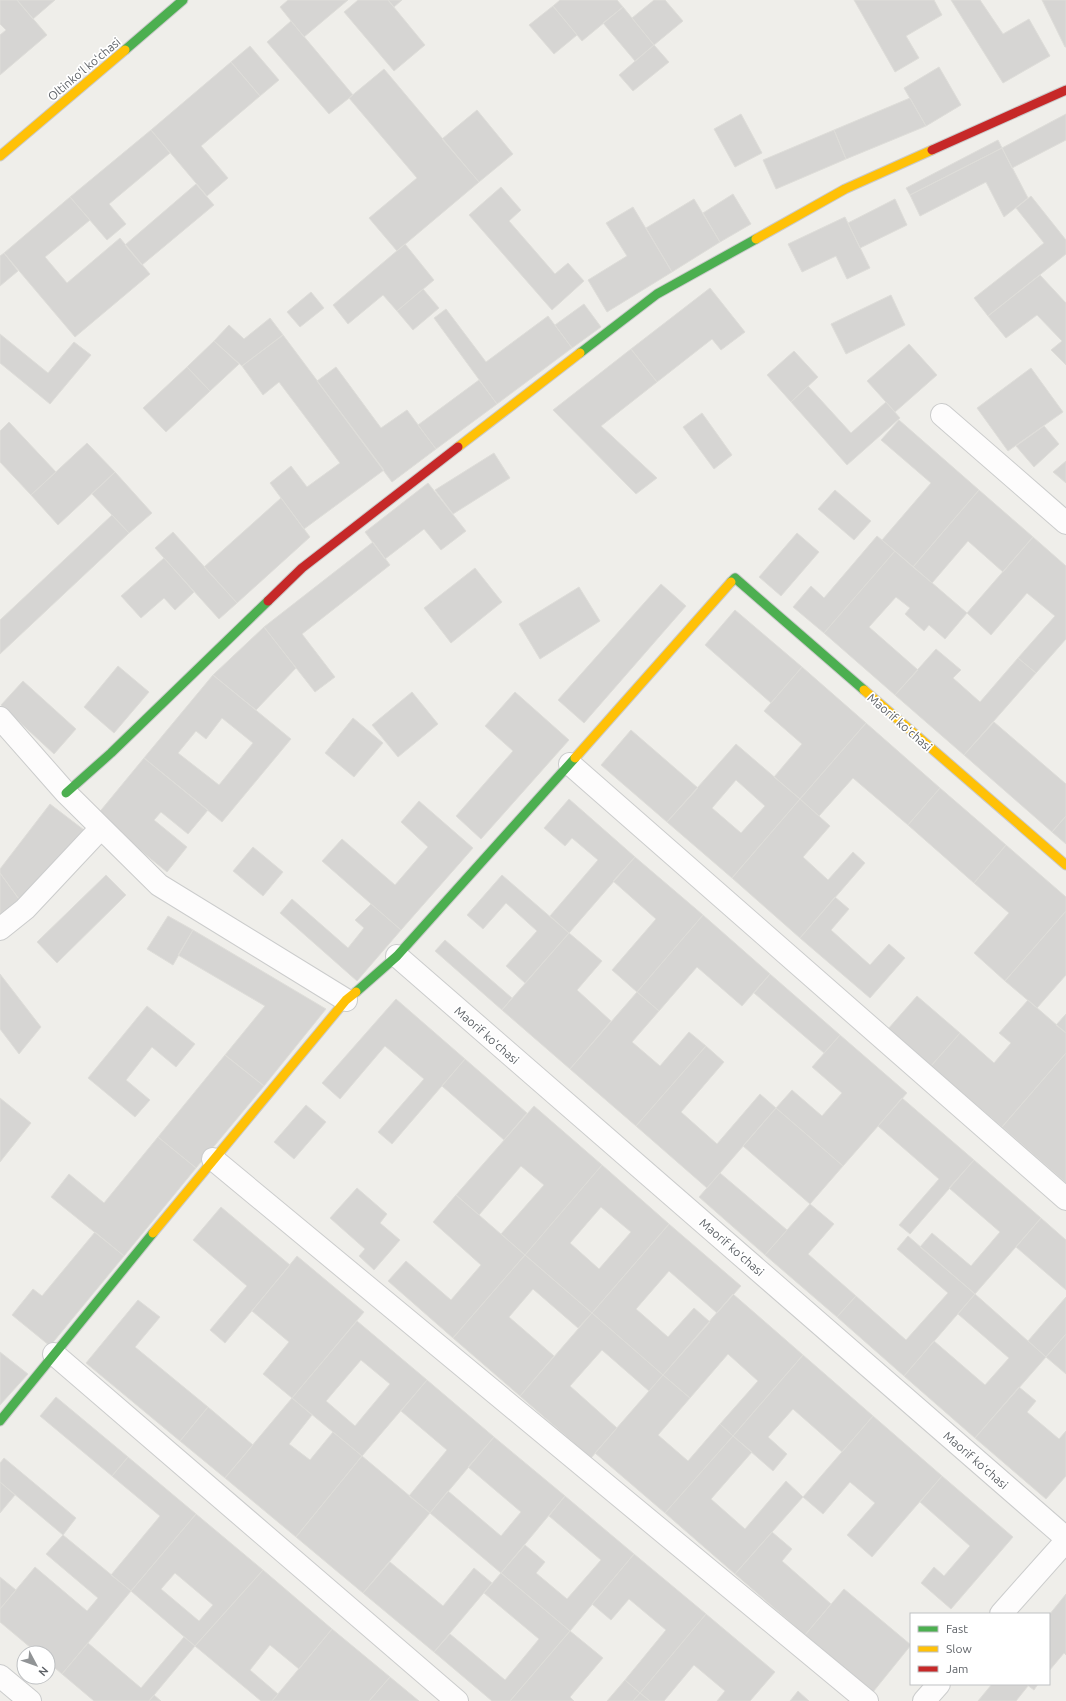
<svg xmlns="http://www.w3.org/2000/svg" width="1066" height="1701" viewBox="0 0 1066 1701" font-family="Ubuntu,sans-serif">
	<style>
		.building { fill: #d6d5d3; stroke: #deddd9; fill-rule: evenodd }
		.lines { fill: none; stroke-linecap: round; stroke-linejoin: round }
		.street-casing { stroke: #cbcccc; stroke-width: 24 }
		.fast-casing { stroke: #cacacb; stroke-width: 11 }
		.slow-casing { stroke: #cacacb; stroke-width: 11 }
		.jam-casing { stroke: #cacacb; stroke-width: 11 }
		.street { stroke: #fdfcfc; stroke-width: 22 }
		.fast { stroke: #4caf50; stroke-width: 9 }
		.slow { stroke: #ffc107; stroke-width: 9 }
		.jam { stroke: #c62828; stroke-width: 9 }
		.labels { text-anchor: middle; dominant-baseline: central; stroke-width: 3.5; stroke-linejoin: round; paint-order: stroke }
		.street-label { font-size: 12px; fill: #5f6368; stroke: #fff }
	</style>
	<rect width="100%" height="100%" fill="#efeeea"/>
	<path class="building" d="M0,0h17l30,35 -47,40v-40l6,-5 -6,-6z
		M17,0h38l-22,19z
		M288,0h60l-44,37 -24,-30z
		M358,0h30l37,45 -31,26 -50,-59z
		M388,0h14l-8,7z
		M560,0h57l6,7 -41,34 -29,-35z
		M654,0h11l18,21 -29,24 -22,-27z
		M854,0h80l8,15 -36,21 13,22 -24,14z
		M951,0h29l23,34 26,-15 21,37 -47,27z
		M1042,0h24v47h-1z
		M553,6l24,29 -23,19 -25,-29z
		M623,7l31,38 -19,16 -32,-38z
		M291,21l62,74 -24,19 -62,-72z
		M654,45l15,17 -36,29 -14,-16z
		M250,46l29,34 -19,16 -29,-34z
		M231,62l29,34 -59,50 27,32 -21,18 -56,-66z
		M939,67l22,38 -35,21 -22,-38z
		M384,69l95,113 -82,69 -28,-33 48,-40 -68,-80z
		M910,98l16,28 -80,33 -12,-29z
		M477,110l36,44 -34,28 -37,-43z
		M741,114l21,39 -27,14 -21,-38z
		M1066,114v26l-54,28 -10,-20z
		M151,130l19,23 -61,51 17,20 -19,16 -37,-43z
		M834,130l12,29 -70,30 -13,-29z
		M998,140l4,8 -92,47 -4,-7z
		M1002,148l26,50 -24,19 -18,-35 -66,34 -10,-21z
		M196,184l18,21 -72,60 -17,-20z
		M501,187l20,23 -12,11 46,53 13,-11 16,18 -32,29 -83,-95z
		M733,194l18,30 -31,18 -17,-29z
		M1031,196l35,44v14l-78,62 -14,-18 70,-55 -28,-35z
		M70,197l20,23 -45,37 22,26 53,-45 30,36 -75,63 -71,-84z
		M694,199l26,43 -48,30 -26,-44z
		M895,199l12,26 -47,23 -12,-25z
		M633,207l39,65 -65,40 -19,-32 39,-24 -21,-33z
		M845,217l25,51 -23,11 -11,-23 -34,16 -14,-28z
		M405,244l29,36 -37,31 -14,-16 -35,29 -15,-19z
		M4,253l14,18 -18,15v-30z
		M1040,275l26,28v62l-15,-15 11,-9 -25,-26 -31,23 -18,-22z
		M710,288l35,44 -24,18 -9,-11 -55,43 -26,-33z
		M423,289l16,19 -26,22 -16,-19z
		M311,292l13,16 -24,19 -13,-15z
		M891,295l14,30 -59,29 -15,-30z
		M584,304l17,23 -29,21 -17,-23z
		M446,309l40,53 62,-46 24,32 -75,56 -63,-86z
		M270,318l13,17 -41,31 -28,-25 15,-16 15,14z
		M0,334l48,39 26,-31 17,13 -41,49 -50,-41z
		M283,335l101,135 -80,59 -34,-46 21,-17 16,21 33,-24 -61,-81 -16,13 -21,-29z
		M214,341l25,23 -29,27 -23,-24z
		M909,344l28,31 -42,37 -28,-31z
		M631,349l26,33 -56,44 56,52 -21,16 -83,-84z
		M794,351l24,26 -27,25 -24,-27z
		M187,367l23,24 -44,41 -23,-24z
		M336,367l45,61 26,-18 29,39 -44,33 -75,-101z
		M1031,368l32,44 -55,39 -31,-43z
		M479,380l18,24 -61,45 -18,-24z
		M808,386l43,47 35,-31 14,16 -53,47 -56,-63z
		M702,413l30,42 -18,14 -31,-42z
		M899,420l80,70 -66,77 -31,-27 49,-57 -50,-43z
		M9,422l47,50 -25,23 -31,-33v-31z
		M1044,426l15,18 -25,23 -18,-21z
		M87,443l28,29 -57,53 -27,-30z
		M494,453l16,25 -57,36 -18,-24z
		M1066,461v22l-13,-11z
		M115,472l37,41 -23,20 -37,-39z
		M428,483l38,48 -25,19 -17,-21 -39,30 -20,-27z
		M835,490l36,31 -17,19 -36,-31z
		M979,490l54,47 -30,35 -35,-31 -36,42 -19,-16z
		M281,498l29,39 -73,66 -33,-36z
		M112,515l17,18 -129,121v-34z
		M173,532l64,71 -18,16 -64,-71z
		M797,533l22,19 -38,44 -22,-19z
		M877,536l18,15 -71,82 -31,-26 18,-21 13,12z
		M1033,537l33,29v73l-30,34 -18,-15 37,-42 -28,-23 -36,42 -24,-22z
		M373,542l17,23 -88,69 33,43 -20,15 -51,-65z
		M895,551l72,62 -22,26 -16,-14 -5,6 -19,-17 5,-6 -14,-11 -27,30 49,43 -23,25 -71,-62z
		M164,558l30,34 -19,18 -11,-12 -23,20 -20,-22z
		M475,568l27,34 -51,41 -27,-35z
		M661,584l25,22 -102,117 -26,-23z
		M579,587l21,34 -60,38 -21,-35z
		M735,610l67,57 -31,36 -66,-58z
		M264,627l32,41 -40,42 -43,-35z
		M936,649l25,21 -8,8 27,24 38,-44 18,15 -72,82 -69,-60z
		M118,666l31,26 -35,41 -30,-26z
		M802,667l64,56 -66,76 -26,-22 28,-33 -38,-33z
		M213,675l78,64 -69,83 -78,-64zM222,718l31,25 -34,42 -41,-32 18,-22 10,8z
		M23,681l53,48 -22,25 -53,-49z
		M412,692l26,32 -40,33 -26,-32z
		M515,692l54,48 -88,99 -25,-23 57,-65 -28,-25z
		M353,718l30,25 -29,34 -29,-24z
		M994,722l72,62v32l-14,16 -88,-77z
		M866,723l74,65 -32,37 -55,-47 -34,38 -19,-17z
		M631,730l67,58 -31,34 -66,-57z
		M736,744l64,55 -68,79 -65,-56zM736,780l29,26 -24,27 -29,-25z
		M144,758l64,52 -20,24 -27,-22 -7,8 33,27 -20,25 -70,-57z
		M940,788l66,57 -32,38 -66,-58z
		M569,799l66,58 -66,76 -19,-17 48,-56 -26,-22 -7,8 -21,-18z
		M800,799l30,27 -27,31 25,23 25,-28 12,11 -65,75 -68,-60z
		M419,801l54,47 -72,82 -79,-69 20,-22 53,46 33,-38 -27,-25z
		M50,804l34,26 -60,76 -24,-33v-4z
		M1066,816v28l-14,-12z
		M1006,845l60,52v14l-61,70 -31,-28 35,-40 -35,-30z
		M253,847l30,25 -20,24 -30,-25z
		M635,857l68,58 -66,77 -25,-22 44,-51 -43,-38z
		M0,873l24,33 -24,17z
		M106,875l20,20 -69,68 -20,-21z
		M502,875l67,58 -44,50 -19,-17 31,-35 -31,-28 -23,26 -16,-14z
		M835,897l14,12 -18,21 39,35 19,-21 16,14 -35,40 -70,-60z
		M292,899l56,49 16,-20 -9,-8 16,-16 30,26 -44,51 -77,-68z
		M1066,911v64l-29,33 -32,-27z
		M703,915l67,59 -28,32 -45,-39 -38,44 -22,-19z
		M168,916l25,14 -20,35 -26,-16z
		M193,930l133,79 -62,77 -39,-31 40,-49 -87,-51z
		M569,933l33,28 -25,29 34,31 -41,48 -68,-59z
		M445,940l67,58 -10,12 -67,-59z
		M0,974l41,53 -22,27 -19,-25z
		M770,974l70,61 -16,18 -70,-60z
		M637,992l22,19 -27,31 28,24 29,-34 17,14 -70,80 -66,-57z
		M917,996l43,37 -29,33 -43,-37z
		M396,999l69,60 -73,85 -14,-12 46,-53 -39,-33 -45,53 -18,-16z
		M1028,1000l38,33v20l-64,74 -71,-61 29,-33 34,30 17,-20 -12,-10z
		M147,1006l48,38 -19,23 -24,-20 -26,33 24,20 -15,17 -47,-39z
		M1066,1014v19l-10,-8z
		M840,1035l67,58 -64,73 -67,-58 16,-18 30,26 20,-23 -30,-26z
		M706,1046l18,16 -43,50 36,32 43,-50 16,14 -69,80 -71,-62z
		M1066,1053v130l-64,-56z
		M225,1055l39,31 -68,82 -38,-31z
		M465,1059l62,54 -23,27 -62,-54z
		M0,1098l31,25 -31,39z
		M902,1098l72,62 -64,74 -11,-9 40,-46 -61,-53z
		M306,1105l20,17 -32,37 -20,-17z
		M534,1106l68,59 -77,90 -24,-21 43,-49 -23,-19 -42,49 -23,-20z
		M776,1108l67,58 -33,38 -67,-58z
		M158,1137l38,31 -72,88 -73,-59 18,-23 35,29z
		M974,1160l67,58 -66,76 -55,-47 12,-14 39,33 29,-34 -51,-44z
		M602,1165l67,59 -77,89 -67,-58zM601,1207l30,25 -32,37 -29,-26z
		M720,1173l67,57 -22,25 -66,-58z
		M357,1188l30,26 -7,9 20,17 -26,30 -15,-14 6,-7 -35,-31z
		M456,1195l69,60 -72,83 -65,-57 18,-20 45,39 30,-35 -48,-43z
		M810,1204l24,20 -26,30 48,42 -19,21 -72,-62z
		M221,1207l69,58 -65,78 -15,-13 37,-44 -54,-46z
		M1041,1218l25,22v50l-50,-43z
		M669,1224l72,62 -24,27 -48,-42 -33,38 32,28 26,-29 16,14 -47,53 -71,-62z
		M95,1232l29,24 -74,90 -38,-31 21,-26 9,7z
		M908,1236l67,58 -71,82 -67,-59 19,-21 50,44 42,-47 -51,-44z
		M525,1255l67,58 -14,15 -45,-39 -24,28 45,39 -34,40 -67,-58z
		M297,1256l67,56 -72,86 -29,-24 26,-32 -37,-31z
		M733,1294l70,61 -70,81 -13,-12 38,-43 -30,-27 -38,44 -27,-23z
		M975,1294l71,63 -71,81 -71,-62 30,-35 51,44 24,-27 -51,-44z
		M1066,1297v37l-20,23 -18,-16z
		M138,1300l22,17 -25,30 73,60 -28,34 -94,-78z
		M592,1313l71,62 -14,16 -47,-41 -32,36 47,42 -26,30 -71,-62z
		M357,1321l70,59 -65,76 -70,-58zM361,1360l29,24 -35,42 -29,-25z
		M1066,1334v40l-20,-17z
		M0,1352l28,22 -28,31z
		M803,1355l70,61 -31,36 -49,-43 -25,28 19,17 -14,17 -40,-35z
		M663,1375l27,23 -32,37 30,26 32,-37 13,12 -68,77 -70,-60z
		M427,1380l67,57 -64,76 -21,-17 38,-46 -46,-39z
		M1019,1387l17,14 -9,11 32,27 7,-8v45l-20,23 -71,-61z
		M56,1397l72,60 -16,19 -72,-60z
		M292,1398l20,17 -23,29 21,16 23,-28 29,24 -66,81 -71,-59z
		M208,1407l45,38 -28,33 -45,-37z
		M873,1416l69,60 -70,81 -25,-22 28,-32 -25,-21 -27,32 -20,-17z
		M733,1436l19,16 -41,47 34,30 41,-48 17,16 -68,77 -70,-61z
		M494,1437l71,59 -64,77 -71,-60 18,-22 53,45 20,-24 -53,-45z
		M362,1456l68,57 -67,80 -67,-56z
		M128,1457l68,57 -65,77 -20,-16 49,-59 -48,-40z
		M4,1458l72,60 -13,17 -63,-53v-19z
		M942,1476l71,61 -62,72 -30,-26 13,-16 10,9 26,-30 -50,-44z
		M0,1482l15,13 -15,18z
		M565,1496l69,58 -64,77 -69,-58 24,-28 20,17 -9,11 31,26 34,-39 -52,-44z
		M196,1514l67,56 -68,76 -64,-55zM175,1573l38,32 -14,16 -38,-32z
		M772,1532l20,17 -10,12 49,43 -26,31 -70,-61z
		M63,1535l68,56 -69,83 -14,-12v-9h-11l-37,-31v-13l35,-42 52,44 11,-13 -52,-44z
		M634,1554l72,60 -66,79 -15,-13 41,-50 -37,-31 -18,21 -19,-16z
		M390,1562l53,44 31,-38 18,15 -58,69 -71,-59z
		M263,1570l69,59 -33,40 -29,-24 -20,25 28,24 -6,7h-11l-66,-55z
		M501,1573l69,58 -60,70h-18l-58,-49 16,-18 55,46 34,-41 -55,-46z
		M0,1577l16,13 -16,19z
		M844,1589l67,56 -38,47 -68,-57z
		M1066,1594v61l-2,-2 -15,18v-56z
		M706,1614l69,58 -25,29h-33l8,-10 -31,-26 -30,36h-14l-10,-8z
		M332,1629l58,48 -21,24h-97z
		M570,1631l33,27 -33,39 4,4h-64z
		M184,1637l11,9 -46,55h-55l-32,-27 26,-31 53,45z
		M390,1677l29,24h-50z
		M625,1680l15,13 -7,8h-26z
		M992,1684h34l2,2 -12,15h-38z
		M1026,1684h12l-4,6z
		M798,1691l11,10h-19z
		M640,1693l10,8h-17z
		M154,1695l7,6h-12z"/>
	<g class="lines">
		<g class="street-casing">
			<path id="street" d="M942,415l124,108
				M0,718l66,75 93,92 187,115
				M570,764l496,435
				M0,929l25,-20 76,-81
				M397,956l669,582
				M213,1159l654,542
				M54,1354l403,347
				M1001,1614l65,-73
				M0,1676l30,25
				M924,1701l15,-17"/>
		</g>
		<g class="fast-casing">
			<path id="fast" d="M125,50l58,-50
				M580,353l77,-59 99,-55
				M731,582l4,-4 129,112
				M66,793l45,-40 157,-152
				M356,992l41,-36 178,-198
				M0,1421l153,-188"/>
		</g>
		<g class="slow-casing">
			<path id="slow" d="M0,156l125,-106
				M756,239l89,-50 87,-39
				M458,447l122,-94
				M864,690l202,175
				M575,758l156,-176
				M153,1233l193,-233 10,-8"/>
		</g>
		<g class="jam-casing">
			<path id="jam" d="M932,150l134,-60
				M268,601l34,-33 156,-121"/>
		</g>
		<use href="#street" class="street"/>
		<use href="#fast" class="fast"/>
		<use href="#slow" class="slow"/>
		<use href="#jam" class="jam"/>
	</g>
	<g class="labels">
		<g class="street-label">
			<text transform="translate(84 69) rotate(-40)">Oltinkoʻl koʻchasi</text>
			<text transform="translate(900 722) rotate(41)">Maorif koʻchasi</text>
			<text transform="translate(487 1035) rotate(41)">Maorif koʻchasi</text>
			<text transform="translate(732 1247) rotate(41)">Maorif koʻchasi</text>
			<text transform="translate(976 1460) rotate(41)">Maorif koʻchasi</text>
		</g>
	</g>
	<rect x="910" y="1613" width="140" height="72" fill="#ffffff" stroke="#bfc1c3"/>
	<rect x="918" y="1626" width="20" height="6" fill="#4caf50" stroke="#bfc1c3"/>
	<text x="946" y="1633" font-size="12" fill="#5f6368">Fast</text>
	<rect x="918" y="1646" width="20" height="6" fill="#ffc107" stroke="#bfc1c3"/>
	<text x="946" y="1653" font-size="12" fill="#5f6368">Slow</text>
	<rect x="918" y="1666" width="20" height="6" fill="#c62828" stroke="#bfc1c3"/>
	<text x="946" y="1673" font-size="12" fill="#5f6368">Jam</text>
	<g transform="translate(36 1665) rotate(131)"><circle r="19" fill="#ffffff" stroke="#bfc1c3"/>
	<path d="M0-3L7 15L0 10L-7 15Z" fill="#919496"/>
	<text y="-6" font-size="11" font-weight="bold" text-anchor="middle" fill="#5f6368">N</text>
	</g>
</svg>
